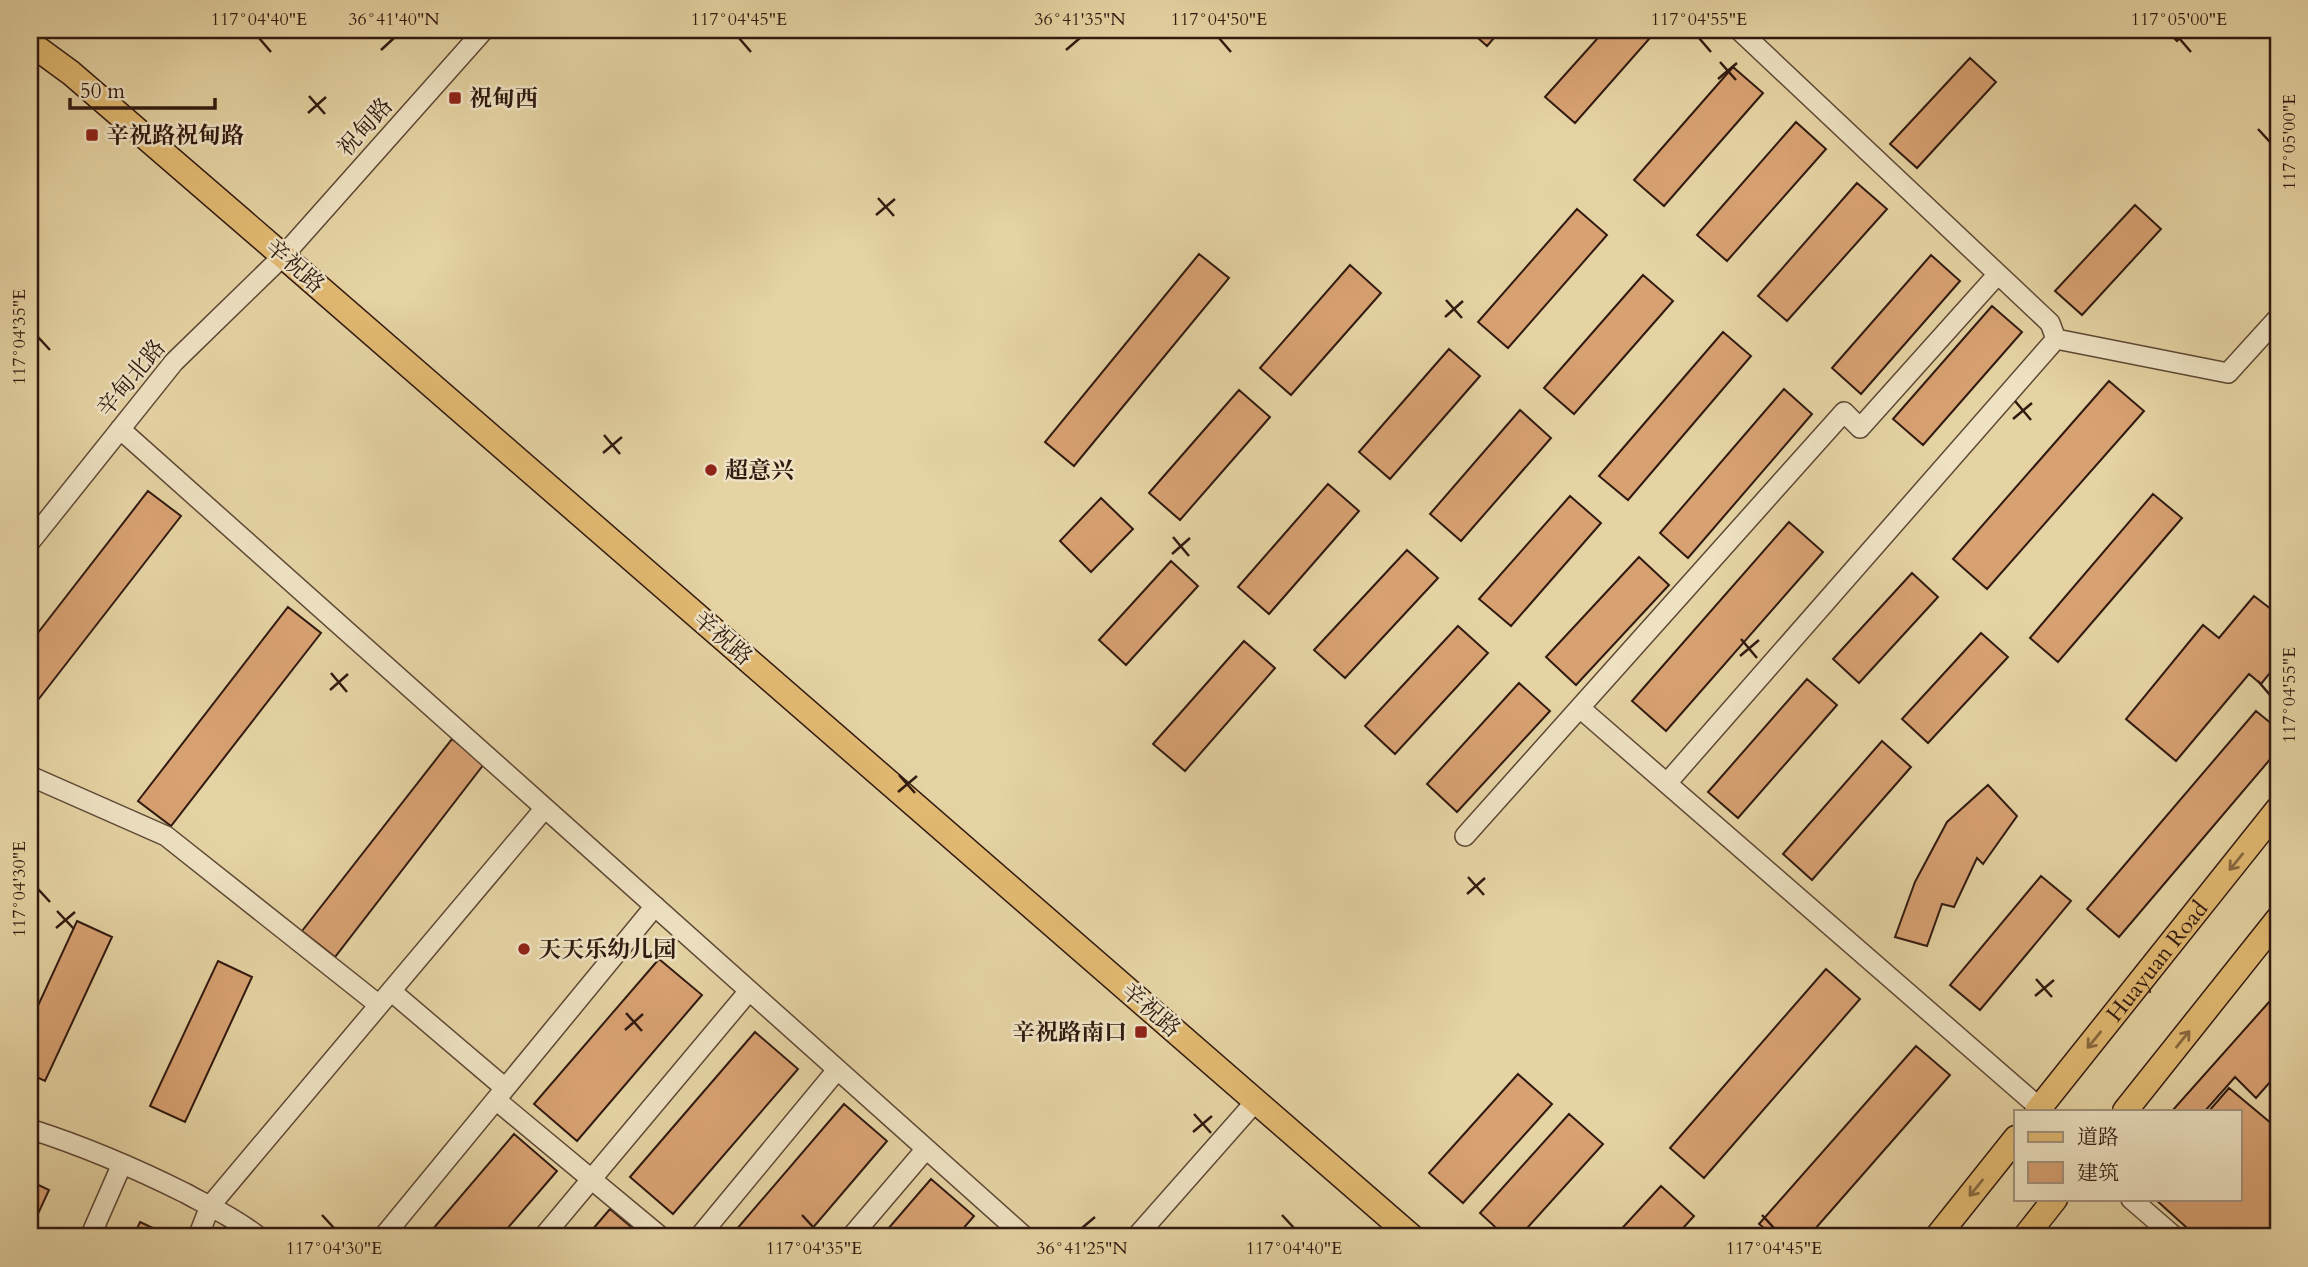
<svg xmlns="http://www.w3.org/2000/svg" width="2308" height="1267" viewBox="0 0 2308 1267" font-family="Cardo,'Noto Serif SC',serif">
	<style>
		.building { fill: #d8a172; stroke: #311a10; stroke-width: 2 }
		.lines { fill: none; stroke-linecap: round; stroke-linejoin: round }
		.minor-casing { stroke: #5e4835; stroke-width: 22 }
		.major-casing { stroke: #311a10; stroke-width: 27 }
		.minor { stroke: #eee2c3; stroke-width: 19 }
		.major { stroke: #e2ba72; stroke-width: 24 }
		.oneway { stroke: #8a6a41 }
		.ticks { fill: none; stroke: #311a10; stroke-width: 2.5 }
		.poi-dot { fill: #8f2418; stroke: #eee2c3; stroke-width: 2.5 }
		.labels { text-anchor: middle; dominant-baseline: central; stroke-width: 5; stroke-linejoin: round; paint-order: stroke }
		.poi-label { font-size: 23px; font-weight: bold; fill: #311a10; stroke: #eee2c3; text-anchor: start }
		.street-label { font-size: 23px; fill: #311a10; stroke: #eee2c3 }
		.neatline { fill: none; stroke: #311a10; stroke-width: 2.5 }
		.ticks-label { font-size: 18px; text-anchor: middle; fill: #311a10 }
	</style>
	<rect width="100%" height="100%" fill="#e5d3a3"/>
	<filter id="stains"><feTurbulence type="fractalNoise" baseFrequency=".00286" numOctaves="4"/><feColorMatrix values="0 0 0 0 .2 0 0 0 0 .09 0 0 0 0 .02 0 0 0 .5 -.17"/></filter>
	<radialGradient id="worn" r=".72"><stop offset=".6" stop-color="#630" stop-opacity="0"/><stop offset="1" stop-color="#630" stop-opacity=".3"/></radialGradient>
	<path class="building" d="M1469,30h32l-14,16z
		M1605,30h52l-82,93 -30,-26z
		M2165,30h22l-10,11z
		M1970,58l26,24 -79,86 -27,-24z
		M1733,67l30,26 -99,113 -30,-26z
		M1796,122l30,27 -99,112 -30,-26z
		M1857,183l30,26 -100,112 -29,-25z
		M2135,205l26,24 -79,86 -27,-24z
		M1577,209l30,26 -99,113 -30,-26z
		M1199,254l30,24 -155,188 -29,-24z
		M1931,255l29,26 -99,113 -29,-26z
		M1350,265l31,28 -90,102 -31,-27z
		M1643,275l30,26 -99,113 -30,-26z
		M1992,306l30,26 -99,113 -30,-26z
		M1723,332l28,24 -123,144 -29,-24z
		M1449,349l31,27 -90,103 -31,-27z
		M2109,381l35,30 -157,178 -34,-30z
		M1784,389l28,25 -124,144 -28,-25z
		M1239,390l31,27 -90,103 -31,-27z
		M1520,410l31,28 -90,103 -31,-27z
		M1328,484l31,27 -90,103 -31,-27z
		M148,491l33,25 -150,193 -1,-66z
		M2153,494l29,24 -124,144 -28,-24z
		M1570,496l31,27 -90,103 -32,-27z
		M1101,498l32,31 -42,43 -31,-31z
		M1789,522l34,30 -157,179 -34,-30z
		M1407,550l31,28 -93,100 -31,-28z
		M1639,557l30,28 -93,100 -30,-28z
		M1171,561l27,25 -72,79 -27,-25z
		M1912,573l26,24 -79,86 -26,-24z
		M2254,596l17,13 7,-9v63l-17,21 -12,-10 -73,87 -50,-42 77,-94 16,13z
		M288,607l33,26 -150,193 -33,-25z
		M1458,626l30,27 -93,101 -30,-28z
		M1981,633l27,24 -80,86 -26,-24z
		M1244,641l31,27 -90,103 -32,-27z
		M1807,679l30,26 -99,113 -30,-26z
		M1519,683l31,28 -93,101 -30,-28z
		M2256,711l22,18v21l-159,187 -32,-28z
		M452,739l32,25 -149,193 -33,-26z
		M1882,741l29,26 -99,113 -29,-26z
		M1988,785l29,31 -34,48 -6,-6 -23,49 -12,-3 -15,42 -32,-9 20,-55 32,-60z
		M2041,876l30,25 -91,109 -30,-25z
		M77,921l35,16 -67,144 -15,-7v-51z
		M659,959l43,36 -125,146 -43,-37z
		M218,961l34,16 -67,145 -35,-16z
		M1826,969l34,30 -156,179 -34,-30z
		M2278,992v81l-22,25 -21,-21 -30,34h-33z
		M755,1032l43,37 -125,145 -43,-37z
		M1916,1046l34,29 -142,162h-33l-16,-13z
		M1518,1074l34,30 -89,99 -34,-30z
		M2229,1088l49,41v108h-81l-42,-38h85v-88h-31z
		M844,1104l43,37 -82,96h-75z
		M1569,1114l34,30 -84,93h-13l-26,-24z
		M514,1134l43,37 -57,66h-74z
		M931,1179l43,37 -18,21h-75z
		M30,1181l19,9 -19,41z
		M1661,1186l33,30 -19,21h-61z
		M610,1209l33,28h-57z
		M140,1222l32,15h-39z"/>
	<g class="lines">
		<g class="minor-casing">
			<path id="minor" d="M1739,30l311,293 6,16
				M120,429l425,379
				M30,542l144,-180 109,-106 201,-226
				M1580,708l460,400
				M30,776l136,60 213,169
				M1667,783l389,-444 172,34 50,-55
				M1465,836l379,-424 16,16 138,-154
				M391,991l114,97
				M496,1100l165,137
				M30,1129c53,17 105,39 155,64 26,14 51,26 74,44
				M2131,1199l44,38
				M90,1237l32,-73
				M198,1237l12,-31 335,-398 480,429
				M383,1237l272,-331
				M543,1237l206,-246
				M699,1237l138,-167
				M851,1237l75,-88
				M1136,1237l120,-136"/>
		</g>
		<g class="major-casing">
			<g id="major">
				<path d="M30,43l41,30 212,183 1129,981"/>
				<path id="s1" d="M2037,1111l241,-302"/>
				<path d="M2125,1111l153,-192"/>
				<path d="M1937,1237l79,-99"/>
				<path d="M2025,1237l30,-38"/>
			</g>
		</g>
		<use href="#minor" class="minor"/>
		<use href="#major" class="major"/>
	</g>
	<defs><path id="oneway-shaft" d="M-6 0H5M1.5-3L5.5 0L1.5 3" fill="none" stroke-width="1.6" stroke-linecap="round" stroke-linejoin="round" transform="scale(1.75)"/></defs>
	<g class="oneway">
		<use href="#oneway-shaft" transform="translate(2236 862) rotate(129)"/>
		<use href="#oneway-shaft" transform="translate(2183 1039) rotate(-51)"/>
		<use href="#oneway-shaft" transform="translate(2094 1040) rotate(129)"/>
		<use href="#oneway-shaft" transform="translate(1976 1188) rotate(129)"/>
	</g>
	<path class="ticks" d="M259,38l12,14M739,38l12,14M1219,38l12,14M1699,38l12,14M2179,38l12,14M381,50l13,-12M1066,50l14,-12M1720,62l16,18M1718,79l19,-16M309,96l16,18M308,113l18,-16M2258,129l12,13M878,198l16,18M876,215l19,-16M1446,300l16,18M1445,317l18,-16M38,337l12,13M2015,401l16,19M2013,419l19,-16M604,435l16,19M603,453l19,-16M1173,537l16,19M1172,554l18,-16M1741,639l16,19M1740,656l19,-16M331,673l16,19M2258,681l12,14M330,690l18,-16M899,775l16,18M898,792l19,-16M1468,877l16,18M38,889l12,13M1467,894l18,-16M57,911l17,18M56,928l19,-16M2036,979l16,18M2035,996l19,-16M626,1013l16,18M625,1030l18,-16M1194,1114l17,19M1193,1132l19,-16M322,1215l12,13M802,1215l12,13M1282,1215l12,13M1762,1215l12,13M1082,1228l13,-11"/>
	<g class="poi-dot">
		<rect x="448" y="91" width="14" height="14" rx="3.5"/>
		<rect x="85" y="128" width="14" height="14" rx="3.5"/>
		<circle cx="711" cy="470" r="7"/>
		<circle cx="524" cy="949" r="7"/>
		<rect x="1134" y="1025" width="14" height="14" rx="3.5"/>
	</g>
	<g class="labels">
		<g class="poi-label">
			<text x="469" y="98">祝甸西</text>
			<text x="106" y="135">辛祝路祝甸路</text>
			<text x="725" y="470">超意兴</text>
			<text x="538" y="949">天天乐幼儿园</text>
			<text x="1127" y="1032" text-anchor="end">辛祝路南口</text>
		</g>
		<g class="street-label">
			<text transform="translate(365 127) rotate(-48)">祝甸路</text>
			<text transform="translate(295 266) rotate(41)">辛祝路</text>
			<text transform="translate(131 378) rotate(-50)">辛甸北路</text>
			<text transform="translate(723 638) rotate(41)">辛祝路</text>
			<text stroke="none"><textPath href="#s1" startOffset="192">Huayuan Road</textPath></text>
			<text transform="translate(1151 1010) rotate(41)">辛祝路</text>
		</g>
	</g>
	<rect width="2308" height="1267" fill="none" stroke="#e5d3a3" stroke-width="77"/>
	<rect x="2014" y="1110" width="228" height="91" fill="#eee2c3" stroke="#a2927b" stroke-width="2"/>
	<rect x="2028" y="1132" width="35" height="10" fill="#e2ba72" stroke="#a2927b" stroke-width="2"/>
	<text x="2077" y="1144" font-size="21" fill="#311a10">道路</text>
	<rect x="2028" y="1162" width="35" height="21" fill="#d8a172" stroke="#a2927b" stroke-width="2"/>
	<text x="2077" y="1180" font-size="21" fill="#311a10">建筑</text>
	<path d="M70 98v10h145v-10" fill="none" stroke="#311a10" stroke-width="3.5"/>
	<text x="80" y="98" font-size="21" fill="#311a10" stroke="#eee2c3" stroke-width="5" paint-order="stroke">50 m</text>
	<rect x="38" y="38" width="2232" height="1190" class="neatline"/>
	<g class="ticks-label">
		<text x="259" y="25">117°04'40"E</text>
		<text x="394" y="25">36°41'40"N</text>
		<text x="739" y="25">117°04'45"E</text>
		<text x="1080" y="25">36°41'35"N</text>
		<text x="1219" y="25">117°04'50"E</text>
		<text x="1699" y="25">117°04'55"E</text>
		<text x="2179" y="25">117°05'00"E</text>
		<text transform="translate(2289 142) rotate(-90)" y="6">117°05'00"E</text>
		<text transform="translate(19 337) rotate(-90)" y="6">117°04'35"E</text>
		<text transform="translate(2289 695) rotate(-90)" y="6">117°04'55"E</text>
		<text transform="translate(19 889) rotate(-90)" y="6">117°04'30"E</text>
		<text x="334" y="1254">117°04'30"E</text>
		<text x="814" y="1254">117°04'35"E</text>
		<text x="1082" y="1254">36°41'25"N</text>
		<text x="1294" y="1254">117°04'40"E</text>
		<text x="1774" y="1254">117°04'45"E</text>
	</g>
	<rect width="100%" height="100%" filter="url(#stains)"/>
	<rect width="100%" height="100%" fill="url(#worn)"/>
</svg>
